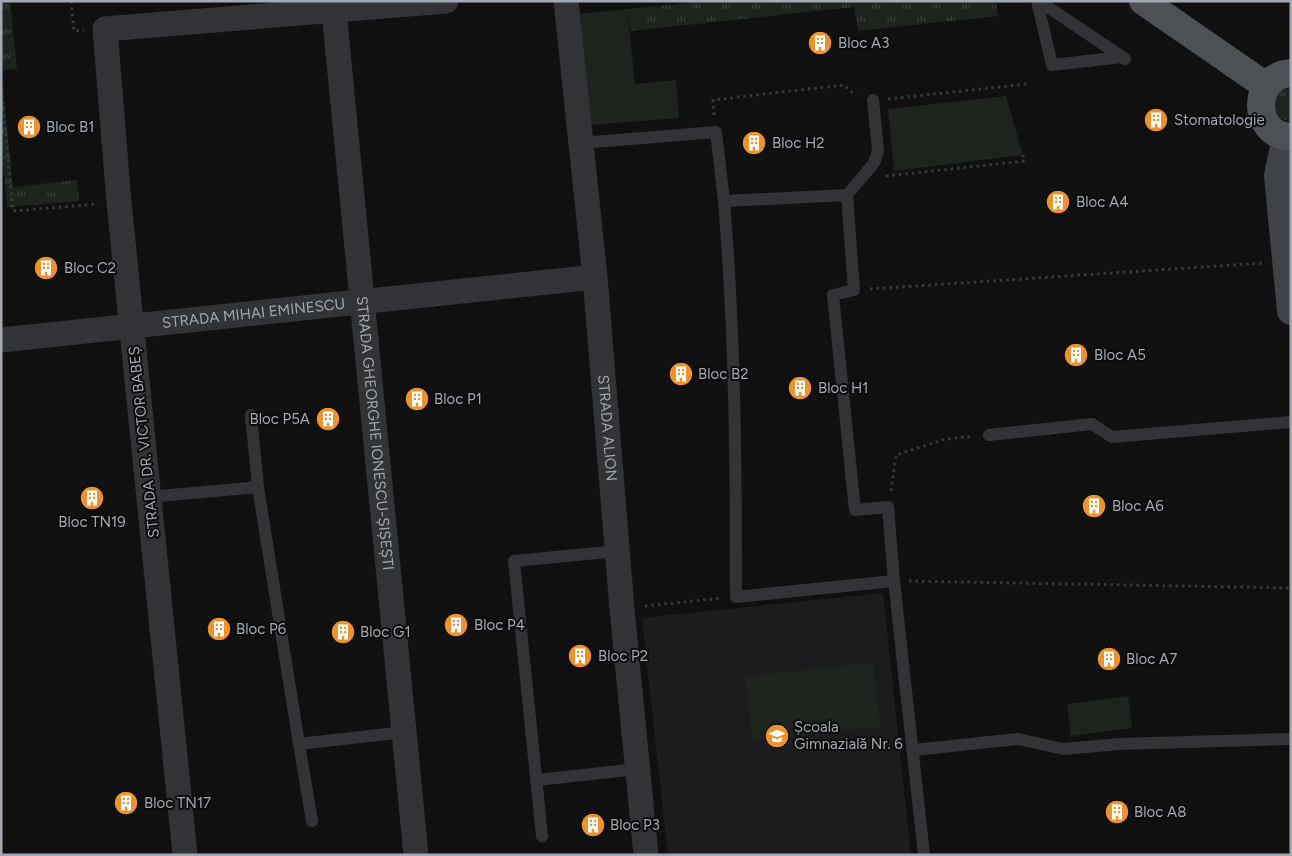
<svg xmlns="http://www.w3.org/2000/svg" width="1292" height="856" viewBox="0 0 1292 856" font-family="Figtree,sans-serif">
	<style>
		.built { fill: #1c1c1e }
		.grass { fill: url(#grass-tufts) }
		.park { fill: #1d241d }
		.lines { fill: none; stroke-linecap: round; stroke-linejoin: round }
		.path { stroke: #373a3d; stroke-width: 3; stroke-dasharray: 2.5 4; stroke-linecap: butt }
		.lane { stroke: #313336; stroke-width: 12 }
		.street { stroke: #313336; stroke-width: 25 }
		.secondary { stroke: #3f4246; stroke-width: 28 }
		.primary { stroke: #4d5055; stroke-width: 28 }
		.labels { text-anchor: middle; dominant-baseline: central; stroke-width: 4; stroke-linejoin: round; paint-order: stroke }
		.poi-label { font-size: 15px; fill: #a1a9b2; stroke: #0b0b0c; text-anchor: start }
		.street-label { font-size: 15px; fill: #a1a9b2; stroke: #0b0b0c }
	</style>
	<defs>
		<pattern id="grass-tufts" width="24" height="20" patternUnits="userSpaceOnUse" patternTransform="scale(1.25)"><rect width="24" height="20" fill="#1d241d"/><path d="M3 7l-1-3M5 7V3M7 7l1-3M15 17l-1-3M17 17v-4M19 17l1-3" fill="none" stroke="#3b413b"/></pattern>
	</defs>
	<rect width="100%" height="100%" fill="#101011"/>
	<path class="built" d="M883,593l28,262h-243l-26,-237z"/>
	<path class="grass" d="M1,1h9l7,67 -16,3 12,116 64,-7 2,21 -72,6 -6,-65z
		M712,1h284l2,15 -140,15 -4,-24 -224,24 -3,-22z
		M1291,87v35h-1c-21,-5 -20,-30 1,-35z"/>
	<path class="park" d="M627,9l8,75 41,-4 3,38 -88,7 -11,-111z
		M1006,96l17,59 -129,16 -6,-62z
		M873,663l7,64 -128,13 -7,-64z
		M1128,696l4,32 -61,8 -4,-32z"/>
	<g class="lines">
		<path class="path" d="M71,1l3,30 10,-1
			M1,82l12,129 85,-7
			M888,99l139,-15
			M714,115l-1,-15 131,-15 12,11
			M886,176l138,-15 -1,-6
			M870,289l393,-26
			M891,491l5,-36 49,-16 29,-3
			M909,581l382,7
			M645,606l76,-8"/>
		<path class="lane" d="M1037,1l15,64 70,-8
			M1039,1l86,58
			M581,143l135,-11 8,69 123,-6 7,95 -21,5 22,215 33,-3 6,74 30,274
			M847,195l27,-32 4,-12 -5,-51
			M724,201c11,131 12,264 12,396l158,-16
			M251,415l7,72 41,257
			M989,435l103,-11 20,13 179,-15
			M149,497l109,-10
			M914,750l104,-11 45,10 56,-5 172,-5
			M536,780l102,-11
			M312,821l-13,-77 105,-12
			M542,836l-28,-275 103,-10"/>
		<g class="street">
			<path id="s1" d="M566,1l29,276 27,332 24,246"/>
			<path id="s2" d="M334,11l82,844"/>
			<path id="s3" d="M1,340l594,-63"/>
			<path d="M185,855l-66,-653 -14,-173 341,-28"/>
		</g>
		<path class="secondary" d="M1286,137l-8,39 13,135"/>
		<path class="primary" d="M1143,1l123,85
			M1291,73c-40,3 -40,62 0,64"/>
	</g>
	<defs>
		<g id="building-disc" transform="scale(1.25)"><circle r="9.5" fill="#ee922b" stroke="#0b0b0c"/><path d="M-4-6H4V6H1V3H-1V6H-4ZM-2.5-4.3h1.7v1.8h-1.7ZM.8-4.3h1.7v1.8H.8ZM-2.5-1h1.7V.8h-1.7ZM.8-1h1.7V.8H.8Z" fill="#fff"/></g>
		<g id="school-disc" transform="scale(1.25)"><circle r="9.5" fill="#ee922b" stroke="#0b0b0c"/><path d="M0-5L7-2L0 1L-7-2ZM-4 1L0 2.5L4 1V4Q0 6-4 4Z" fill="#fff"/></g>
	</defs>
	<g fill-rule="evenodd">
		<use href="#building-disc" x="820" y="43"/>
		<use href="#building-disc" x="1156" y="120"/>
		<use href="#building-disc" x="29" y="127"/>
		<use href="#building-disc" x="754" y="143"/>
		<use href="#building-disc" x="1058" y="202"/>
		<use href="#building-disc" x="46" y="268"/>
		<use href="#building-disc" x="1076" y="355"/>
		<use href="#building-disc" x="681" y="374"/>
		<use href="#building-disc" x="800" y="388"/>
		<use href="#building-disc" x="417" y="399"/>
		<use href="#building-disc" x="328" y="419"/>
		<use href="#building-disc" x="92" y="498"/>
		<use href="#building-disc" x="1094" y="506"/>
		<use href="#building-disc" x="456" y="625"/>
		<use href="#building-disc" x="219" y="629"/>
		<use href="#building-disc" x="343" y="632"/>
		<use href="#building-disc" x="580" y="656"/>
		<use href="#building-disc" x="1109" y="659"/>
		<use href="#school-disc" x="777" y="736"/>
		<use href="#building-disc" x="126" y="803"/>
		<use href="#building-disc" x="1117" y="812"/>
		<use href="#building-disc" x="593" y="825"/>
	</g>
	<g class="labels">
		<g class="poi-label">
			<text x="838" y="43">Bloc A3</text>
			<text x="1174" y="120">Stomatologie</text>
			<text x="46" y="127">Bloc B1</text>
			<text x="772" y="143">Bloc H2</text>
			<text x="1076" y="202">Bloc A4</text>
			<text x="64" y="268">Bloc C2</text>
			<text x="1094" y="355">Bloc A5</text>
			<text x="698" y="374">Bloc B2</text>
			<text x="818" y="388">Bloc H1</text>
			<text x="434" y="399">Bloc P1</text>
			<text x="310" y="419" text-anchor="end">Bloc P5A</text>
			<text x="1112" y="506">Bloc A6</text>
			<text x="92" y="522" text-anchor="middle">Bloc TN19</text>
			<text x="474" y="625">Bloc P4</text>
			<text x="236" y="629">Bloc P6</text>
			<text x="360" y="632">Bloc G1</text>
			<text x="598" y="656">Bloc P2</text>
			<text x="1126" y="659">Bloc A7</text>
			<text x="794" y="727">Școala<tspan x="794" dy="17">Gimnazială Nr. 6</tspan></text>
			<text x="144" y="803">Bloc TN17</text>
			<text x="1134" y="812">Bloc A8</text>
			<text x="610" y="825">Bloc P3</text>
		</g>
		<g class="street-label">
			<text stroke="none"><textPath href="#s3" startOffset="254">STRADA MIHAI EMINESCU</textPath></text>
			<text stroke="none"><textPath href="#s1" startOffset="429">STRADA ALION</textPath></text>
			<text stroke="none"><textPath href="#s2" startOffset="424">STRADA GHEORGHE IONESCU-ȘIȘEȘTI</textPath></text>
			<text transform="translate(144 442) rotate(-96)">STRADA DR. VICTOR BABEȘ</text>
		</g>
	</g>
	<rect width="1292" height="856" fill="none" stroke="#a1a9b2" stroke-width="5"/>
</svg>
